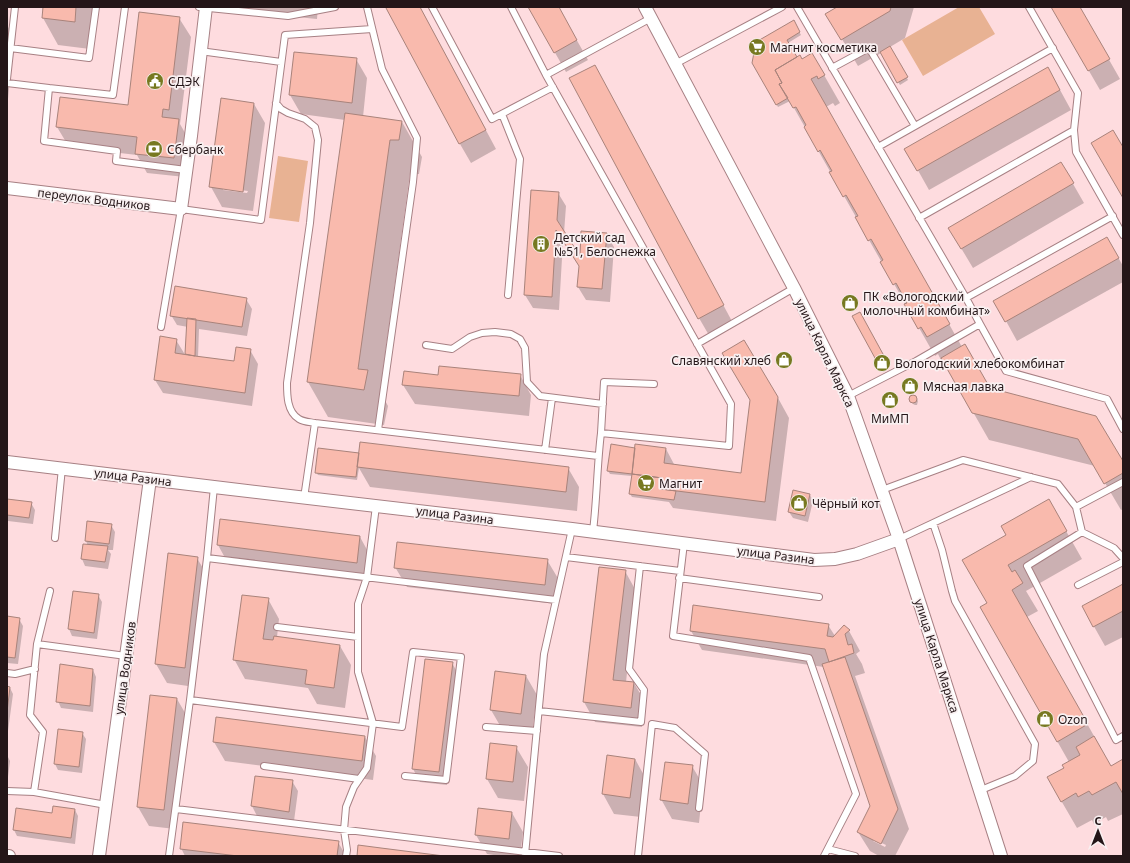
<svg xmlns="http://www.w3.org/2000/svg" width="1130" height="863" viewBox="0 0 1130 863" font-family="'Noto Sans',sans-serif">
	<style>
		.green { fill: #e8b293 }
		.shadow { fill: #0003; fill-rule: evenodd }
		.building { fill: #f9baad; stroke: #a9837b }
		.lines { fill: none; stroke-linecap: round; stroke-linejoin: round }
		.service-casing { stroke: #a78084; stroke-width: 8 }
		.minor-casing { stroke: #a78084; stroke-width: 14 }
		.service { stroke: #fff; stroke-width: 6 }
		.minor { stroke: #fff; stroke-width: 12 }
		.labels { text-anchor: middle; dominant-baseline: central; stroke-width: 3.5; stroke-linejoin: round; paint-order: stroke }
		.poi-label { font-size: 12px; fill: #241618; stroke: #f9f0f1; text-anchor: start }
		.street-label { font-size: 12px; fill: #241618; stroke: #f9f0f1 }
	</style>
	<rect width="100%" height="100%" fill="#fedcdf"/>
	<path class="green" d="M959,7h20l16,27 -72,42 -21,-36z
		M278,156l30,5 -9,61 -30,-4z"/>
	<path class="shadow" d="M44,7h50l-4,42 -32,-4 -15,-27z
		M244,7h74l-1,12 -70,-7z
		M390,7h30l76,142 -25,14 -11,-19z
		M529,7h29l30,53 -22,12z
		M839,7h75l-9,31 -15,9 18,33 -8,5 -19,-32 -23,13 -31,-52z
		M1052,7h27l41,72 -20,11z
		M179,18l12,19 -11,87 9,16 -4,37 -38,-4 -10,-18 -68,-8 -12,-20 4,-29 68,8z
		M794,22l7,13 -13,8 9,16 5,1 10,-6 28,49 -5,3 -2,-3 -7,4 136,240 27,42 134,74v46l-2,1 -26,-44 -106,-26 -44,-77 -2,1 -5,-10 -3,2 -145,-255 -12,6 -25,-44z
		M7,25l7,13 -6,61h-1z
		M356,59l11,19 -4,39 39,5 20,35 -3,17h-9l-30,217 8,15 -4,19 -56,-8 -20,-35 37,-262 -44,-6 -11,-19z
		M1048,68l23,42 -142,80 -23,-41z
		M605,85l129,240 -24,12 -11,-19z
		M222,100l32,4 11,19 -12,88 -31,-4 -11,-20zM223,188l25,3 -1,2 -24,-3z
		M1061,163l23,40 -111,65 -24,-40z
		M532,191l26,2 8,13 -2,27 16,26 26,-25 8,13 -4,55 -24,-2 -8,-13 2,-20 -17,-26 -4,69 -26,-2 -8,-13z
		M1107,238l16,28v16l-106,59 -22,-40z
		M851,297l6,12 -5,2 -6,-11z
		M246,299l6,10 -5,27 -48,-7 -1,28 37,5 15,-12 8,14 -6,42 -89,-13 -8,-13 21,-40 8,13v2l3,1 -1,-2 2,-27 -11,-2 -6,-10z
		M860,313l29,55 -6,4 -29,-56z
		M785,355l6,10 -6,3 -5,-10z
		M520,375l11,20 -2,21 -114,-12 -12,-19z
		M913,382l4,7 -9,5 -4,-8z
		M912,396h3l1,1 2,4 -1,4h-2l-2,-1 -3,-5z
		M778,398l11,20 -13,103 -103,-13 -4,-6 -37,-5 -2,-3 2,-18 -22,-2 -2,-3 28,-22h30l9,17 67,8z
		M892,399l3,6 -4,2 -2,-3z
		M360,454l208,14 11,19 -2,24 -207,-24 -11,-19 -2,12 -39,-5 -2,-3z
		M810,495l3,6 -5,21 -15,-4 -4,-6z
		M7,500l24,3 4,7 -2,14 -25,-3 -1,-2z
		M1049,501l33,58 -56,32 12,20 -11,6 76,135h-1l9,15 12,-6v53l-15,7 -2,-4 -12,7 -2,-4 -15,8 -29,-50 17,-10 4,-6 -88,-155 7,-3 19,-69z
		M221,520l139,17 11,20 -3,25 -139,-17 -11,-20z
		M111,525l4,7 -2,18h-5l3,4 -3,15 -23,-3 -3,-7 2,-14 4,1 -2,-5z
		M197,558l11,19 -13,110 -28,-4 -11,-19z
		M547,560l12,20 -3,24 -149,-17 -12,-20z
		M599,568l26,3 11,20 -10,91 8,1 11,19 -3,25 -47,-5 -11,-20z
		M1123,585v52l-18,9 -22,-39z
		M98,595l4,7 -5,37 -25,-3 -3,-7z
		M268,599l11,20 -2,18 63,9 11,19 -6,43 -28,-4 -9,-16 -63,-9 -11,-20z
		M7,617l12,2 4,7 -5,38 -11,-1z
		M828,625l7,11 9,-10 5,5 11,20 -4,3 6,10 3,9 -10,3 54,153 -14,27h-16l-9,-5 -12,-19 13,-26 -47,-139 -122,-17 -11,-19zM873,839l13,6 -1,2 -12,-6z
		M452,663l8,14 -13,108 -27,-3 -7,-13z
		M93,670l3,7 -3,35 -32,-4 -3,-7z
		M526,676l11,19 -5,38 -30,-4 -11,-19z
		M7,687l3,1 3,6 -5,37h-1z
		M177,699l11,19 -13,111 -26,-3 -11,-19z
		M82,733l4,6 -4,34 -24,-3 -3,-6z
		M365,737l11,19 -3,24 -148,-19 -11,-19z
		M516,747l12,20 -4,34 -26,-3 -11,-19z
		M7,755l3,6 -2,16h-1z
		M635,759l11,20 -5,38 -27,-3 -11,-20z
		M692,766l11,19 -4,38 -27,-4 -11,-20z
		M255,777l37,4 6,10 -4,30 -37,-5 -5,-10z
		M75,810l3,6 -3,28 -58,-8 -3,-6 39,-16z
		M512,813l11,19 -3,24h-20l-13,-2 -11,-19z
		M338,842l8,14h-161l-4,-8z"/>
	<path class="building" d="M43,7h33l-1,15 -33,-4z
		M388,7h32l66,123 -27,14 -73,-136z
		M528,7h31l18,33 -23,13z
		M837,7h54l-1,4 -49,29 -16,-26z
		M1051,7h29l30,52 -22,12z
		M139,12l41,5 -11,93 -6,-1 -1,8 17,2 -5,39 -39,-4 2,-17 -81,-10 4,-30 68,8z
		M794,20l6,12 -13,8 10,17 -22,13 7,13 -3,1 9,14 -12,7 -24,-42 4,-21z
		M890,46l18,31 -11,6 -17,-31z
		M294,52l63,6 -5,45 -63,-8z
		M812,53l13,22 -7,4 -1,-3 -6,3 139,245 -23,13 -6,-10 -3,2 -14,-25 3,-1 -11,-20 -3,2 -13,-23 3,-2 -12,-21 -3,2 -13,-24 3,-1 -12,-21 -3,2 -14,-25 3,-1 -12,-21 -2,2 -14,-25 2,-2 -10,-18 -3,1 -14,-24 3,-1 -7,-13 25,-15 2,4z
		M595,65l129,240 -26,14 -129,-241z
		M1048,67l12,23 -143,81 -13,-22z
		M221,98l33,5 -11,89 -34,-5z
		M345,113l57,8 -3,19h-9l-32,229 10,1 -4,20 -57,-8z
		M1113,130l10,17v51l-32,-55z
		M1061,162l13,21 -113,66 -13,-21z
		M531,190l28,2 -2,28 23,36 1,-25 26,2 -5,56 -25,-2 2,-21 -23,-36 -4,67 -28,-2z
		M1107,237l12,21 -114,64 -12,-21z
		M175,286l72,12 -5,29 -72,-11z
		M851,296l5,9 -7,4 -4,-9z
		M860,312l29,53 -8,4 -29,-53z
		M187,318l9,1 -1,37 -10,-2z
		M160,336l17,3 -2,14 20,3 39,5 2,-14 15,2 -6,44 -91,-13z
		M744,340l34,57 -13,105 -104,-13 1,-11 -30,-4 3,-30 31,4 -2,15 77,10 9,-73 -28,-47z
		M965,344l25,44 106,28 27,45v12l-19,11 -26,-45 -106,-26 -31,-55z
		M786,354l4,8 -7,4 -4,-9z
		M439,366l82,8 -2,22 -117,-11 2,-14 34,4z
		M913,380l3,6 -10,5 -3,-5z
		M909 399a4 4 0 1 1 8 0a4 4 0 1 1-8 0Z
		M891,395l3,7 -5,3 -3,-8z
		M360,442l209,25 -3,25 -209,-25z
		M611,444l24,4 -3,26 -25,-3z
		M318,448l41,5 -3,24 -41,-4z
		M632,474l30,4 -1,11 15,2 -2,9 -45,-6z
		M793,490l17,4 -5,22 -17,-4z
		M7,499l25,3 -3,16 -22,-3z
		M1049,499l18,32 -59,34 4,7 3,-2 8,13 -11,7 76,134 -31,18 -77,-135 7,-4 -25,-43 44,-25 -5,-9z
		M220,519l140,17 -3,27 -140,-18z
		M87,521l25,3 -3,20 -24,-3z
		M397,542l151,17 -3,26 -151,-17z
		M83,544l25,2 -3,16 -24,-3z
		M168,553l30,4 -13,111 -30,-4z
		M599,567l27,3 -13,110 21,2 -3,26 -48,-6z
		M1123,584v27l-30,16 -11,-21z
		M73,591l26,3 -5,39 -26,-4z
		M242,595l27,3 -6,41 10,1 1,-4 66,9 -6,43 -29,-4 2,-14 -74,-10z
		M693,605l136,19 -2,12 6,1 11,-12 6,5 -5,4 3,11 4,-1 2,9 -25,9 -4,-13 -135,-18z
		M7,616l13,2 -5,40 -8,-1z
		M845,657l53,152 -17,35 -24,-12 13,-26 -48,-142z
		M425,659l28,3 -14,110 -27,-3z
		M60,664l33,5 -3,37 -34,-4z
		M495,671l31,4 -5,39 -31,-4z
		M7,686l3,1 -3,25z
		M150,695l27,3 -13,112 -27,-3z
		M216,717l149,19 -3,25 -149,-19z
		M58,729l25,3 -4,35 -25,-3z
		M1094,736l17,30 12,-7v35l-7,-12 -24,13 -3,-4 -11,6 -2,-4 -15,9 -14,-25 17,-9 -2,-3 18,-10 -4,-8z
		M490,743l27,3 -4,36 -27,-3z
		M607,755l28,4 -5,39 -28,-4z
		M665,762l28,3 -5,39 -28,-4z
		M255,776l38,4 -4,32 -38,-6z
		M53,806l22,3 -4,29 -58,-8 3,-22 36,5z
		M478,808l34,4 -3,27 -34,-4z
		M183,822l156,19 -2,15h-99l-58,-7z
		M358,845l23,3 63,8h-87z"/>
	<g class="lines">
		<g class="service-casing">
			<path id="service" d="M125,7l-12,88 -64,-7 -5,53 73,10 -1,10 70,9
				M199,7l89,9 47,-9
				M367,7l15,62 35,69 -4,44 -35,248
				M432,7l60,112 61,-32
				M511,7l35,68
				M797,7l169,291 14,26 -64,37 -68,35
				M1029,7l49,86 -4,37
				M10,48l79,10 7,-51
				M200,51l81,11
				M675,64l107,-57
				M832,68l37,-20 46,78
				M7,79l8,-72
				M7,83l42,5
				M276,103l5,6 7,4 17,6 10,8 3,13 -8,83 -23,160c0,12 0,29 12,36 5,3 11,3 16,4
				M502,114l18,45 -12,136
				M878,147l175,-99
				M919,218l155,-88 2,22 47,83
				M966,298l147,-82
				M980,324l26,47 101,28 16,30
				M161,327l20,-118 80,11 24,-185 87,-6
				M697,344l97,-56
				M426,345l26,4 18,-12 12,-4 13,-1 16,2 9,5 5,9 2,34 13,14 63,8
				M601,433l3,-51 50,2
				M545,450l7,-52
				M1123,482l-47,25 6,25 32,16 9,10
				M214,487l-7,71 -17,142 212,27 11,-75 48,5 -15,123 -41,-4
				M882,490l81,-30 95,24 18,23
				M304,498l11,-75 283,33
				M933,523l9,27 10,41 3,10 80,143 -2,17 -18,15 -34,14
				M593,531c4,-32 4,-66 8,-98l128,13 2,-42 -185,-329 105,-57
				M1082,532l-55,34 89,174 7,-4
				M55,538l7,-70
				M899,539l132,-62
				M684,543l-11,93 136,22 47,136 -32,62
				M566,557l114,14
				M207,558l349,42
				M679,578l140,19
				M1078,585l45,-23
				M277,627l81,10
				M37,644l89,12
				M7,673l8,1 20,-5
				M539,711l102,11 3,-32 -15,-21 11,-103
				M486,727l51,4
				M264,766l95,13
				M7,791l27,1 72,13
				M34,792l9,-60 -13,-17 7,-71 13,-53
				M176,809l383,47
				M828,849l27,7
				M525,855l19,-201 28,-125
				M169,856l21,-156
				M346,856l1,-6 -3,-20 2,-23 8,-20 13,-19 6,-45 -15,-51v-68l9,-27 9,-71
				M638,856l14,-132 23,4 30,26 -6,54"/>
		</g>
		<g class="minor-casing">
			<path id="minor" d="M645,7l149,281 54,108 51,143 102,317
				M7,188l174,21 10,-73 15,-129
				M7,462l207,25 358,42 242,31 21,-1 22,-5 42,-15
				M7,856h2
				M99,856l51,-377"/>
		</g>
		<use href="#service" class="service"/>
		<use href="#minor" class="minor"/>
	</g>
	<defs>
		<g id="supermarket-disc" transform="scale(0.9)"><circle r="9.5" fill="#777921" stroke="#f9f0f1"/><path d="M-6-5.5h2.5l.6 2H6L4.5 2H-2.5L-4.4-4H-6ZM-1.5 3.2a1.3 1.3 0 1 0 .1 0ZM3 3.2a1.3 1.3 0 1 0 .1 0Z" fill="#fff"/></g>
		<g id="civic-disc" transform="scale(0.9)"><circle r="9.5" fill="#777921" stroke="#f9f0f1"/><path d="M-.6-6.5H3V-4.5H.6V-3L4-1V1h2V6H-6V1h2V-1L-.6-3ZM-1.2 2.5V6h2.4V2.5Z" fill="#fff"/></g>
		<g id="bank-disc" transform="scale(0.9)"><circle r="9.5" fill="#777921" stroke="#f9f0f1"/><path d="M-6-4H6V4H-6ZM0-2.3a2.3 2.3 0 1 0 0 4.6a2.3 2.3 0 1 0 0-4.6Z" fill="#fff"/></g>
		<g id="building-disc" transform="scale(0.9)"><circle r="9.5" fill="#777921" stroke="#f9f0f1"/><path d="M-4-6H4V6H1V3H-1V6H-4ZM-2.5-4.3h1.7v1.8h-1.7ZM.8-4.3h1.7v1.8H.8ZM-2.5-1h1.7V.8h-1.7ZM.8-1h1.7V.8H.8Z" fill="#fff"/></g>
		<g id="shop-disc" transform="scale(0.9)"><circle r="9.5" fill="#777921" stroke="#f9f0f1"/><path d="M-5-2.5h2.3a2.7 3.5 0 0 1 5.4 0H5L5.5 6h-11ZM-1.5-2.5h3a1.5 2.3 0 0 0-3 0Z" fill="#fff"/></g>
	</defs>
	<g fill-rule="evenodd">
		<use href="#supermarket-disc" x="757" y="47"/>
		<use href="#civic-disc" x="155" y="81"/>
		<use href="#bank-disc" x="154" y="149"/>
		<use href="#building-disc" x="541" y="244"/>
		<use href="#shop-disc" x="850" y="303"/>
		<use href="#shop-disc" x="784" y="360"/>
		<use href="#shop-disc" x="882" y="363"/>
		<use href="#shop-disc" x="910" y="386"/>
		<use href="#shop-disc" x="890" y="400"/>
		<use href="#supermarket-disc" x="646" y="483"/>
		<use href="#shop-disc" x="799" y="503"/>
		<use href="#shop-disc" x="1045" y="719"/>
	</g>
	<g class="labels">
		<g class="poi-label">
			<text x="770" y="47">Магнит косметика</text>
			<text x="168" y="81">СДЭК</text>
			<text x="167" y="149">Сбербанк</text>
			<text x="554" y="237">Детский сад<tspan x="554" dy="14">№51, Белоснежка</tspan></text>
			<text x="863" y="296">ПК «Вологодский<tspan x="863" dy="14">молочный комбинат»</tspan></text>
			<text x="771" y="360" text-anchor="end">Славянский хлеб</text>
			<text x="895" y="363">Вологодский хлебокомбинат</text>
			<text x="923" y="386">Мясная лавка</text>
			<text x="890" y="418" text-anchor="middle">МиМП</text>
			<text x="659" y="483">Магнит</text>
			<text x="812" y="503">Чёрный кот</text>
			<text x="1058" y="719">Ozon</text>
		</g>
		<g class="street-label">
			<text transform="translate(94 199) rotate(7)">переулок Водников</text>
			<text transform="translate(825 353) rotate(64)">улица Карла Маркса</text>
			<text transform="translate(133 477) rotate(7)">улица Разина</text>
			<text transform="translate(455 515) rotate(7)">улица Разина</text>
			<text transform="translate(776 555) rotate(7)">улица Разина</text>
			<text transform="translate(937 656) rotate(72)">улица Карла Маркса</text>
			<text transform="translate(125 668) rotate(-82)">улица Водников</text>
		</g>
	</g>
	<rect width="1130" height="863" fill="none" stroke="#241618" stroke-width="16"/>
	<g transform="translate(1098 831)" stroke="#f9f0f1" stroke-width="3" paint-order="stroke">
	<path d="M0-3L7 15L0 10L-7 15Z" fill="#241618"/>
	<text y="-6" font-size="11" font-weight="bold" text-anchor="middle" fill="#241618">С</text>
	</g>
</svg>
